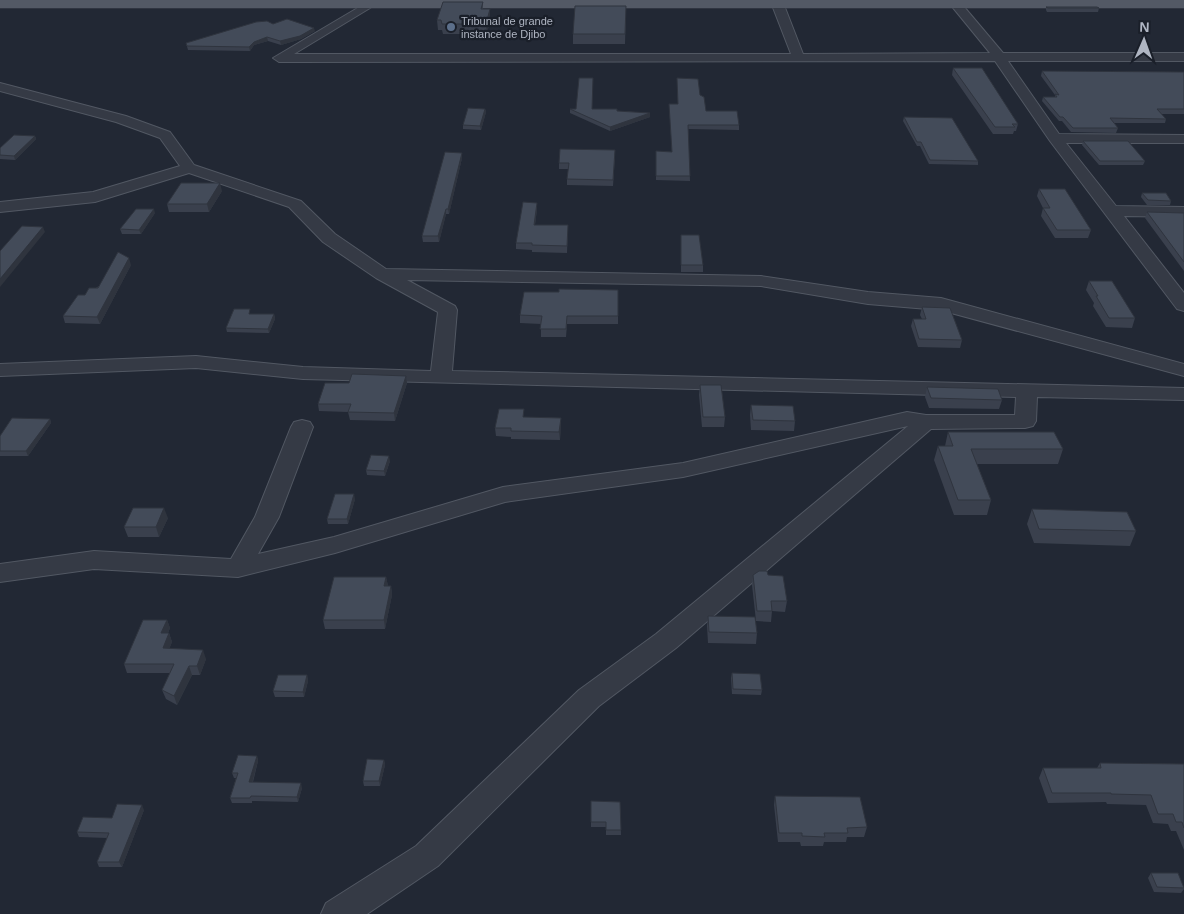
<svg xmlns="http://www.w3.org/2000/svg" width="1184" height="914" viewBox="0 0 1184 914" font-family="Arial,sans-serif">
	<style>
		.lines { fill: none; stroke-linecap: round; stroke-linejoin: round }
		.minor-casing { stroke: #525863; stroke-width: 2 }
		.major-casing { stroke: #3e434f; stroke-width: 1 }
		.minor { fill: #353a45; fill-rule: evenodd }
		.major { fill: #535965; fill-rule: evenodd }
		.wall { fill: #3a404d }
		.shaded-wall { fill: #2f343e }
		.building { fill: #434b59; stroke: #2f343e }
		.service-dot { fill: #5c6f8a; stroke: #1a1f29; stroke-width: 2 }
		.labels { text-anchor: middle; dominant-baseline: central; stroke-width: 4.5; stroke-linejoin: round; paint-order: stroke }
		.far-poi-label { font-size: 11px; fill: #afb5c2; stroke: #1a1f29; text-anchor: start }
	</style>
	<rect width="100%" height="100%" fill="#222834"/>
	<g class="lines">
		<g class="minor-casing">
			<path id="minor" d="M956,1l4,1 43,51h181v8h-176l51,73 125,1v8h-118l50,63 68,1v10l-60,-1 60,77v18l-7,-2 -127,-168 -55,-80 -716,1 -6,-4 93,-55 4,1 2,2 -2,2 -76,46h497l-19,-49 6,-3 6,3 19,49 187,-1 -40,-49z
				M0,83l126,33 44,16 24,33 107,36 34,33 51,35 375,7 107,16 73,6 243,66v12l-244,-66 -72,-6 -107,-18 -354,-6 48,26 2,4 -5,61 732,17v12l-147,-3 -1,24 -3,5 -8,2 -94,1 -255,219 -77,58 -161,160 -71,48h-46l5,-11 90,-57 163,-156 77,-56 252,-208 -225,51 -178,25 -170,51 -97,24 -144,-8 -94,13v-18l94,-13 137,8 24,-42 36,-90 3,-5 8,-2 8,2 3,5 -34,90 -21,37 76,-17 169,-50 180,-24 224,-51 19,3h89l1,-18 -713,-18 -107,-11 -196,8v-12l196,-8 107,11 128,4 7,-59 -62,-34 -53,-36 -34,-35 -100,-34 -94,29 -95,10v-10l93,-10 87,-26 -20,-28 -44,-16 -116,-31z"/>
		</g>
		<g class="major-casing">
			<path id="major" d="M0,0h1184v8h-1184z"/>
		</g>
		<use href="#minor" class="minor"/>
		<use href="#major" class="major"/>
	</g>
	<path class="wall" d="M483,2v7l7,10 -3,15h-44l-1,-4h-4l-1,-10z
		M626,6l-1,38h-52v-10z
		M1046,7l53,1 -1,4h-51l-1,-2z
		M273,24l42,7 -14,8 -20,6 -13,-4 -14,4 -4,6 -62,-1 -2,-7z
		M953,68l65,56 -2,7h-2l-1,3h-20l-41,-59z
		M1042,71l142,1v42h-23l5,5 -1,4h-51l4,5 -2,5 -45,-1 -9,-11h-3l-17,-20 1,-4h12v-2l-14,-19z
		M677,78l23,17 6,16 33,14v5l-51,-1 2,52 -34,-1v-29l16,1 -3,-48h9z
		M485,109l1,3 -5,18 -18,-1v-4z
		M570,109h22l58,4v4l-40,14 -40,-18z
		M904,117l74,44v4l-49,-1 -9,-18h-3l-14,-25z
		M35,136l1,3 -21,21 -15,-1v-11z
		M1083,141l62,20 -2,4h-44l-17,-20z
		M615,155l-2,31 -46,-1v-6l2,-10h-10v-6z
		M462,158l-13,56h-3l-7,28h-16l-1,-6z
		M1039,189l52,41 -3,8h-33l-14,-22 2,-8 -6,-12z
		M222,191l-13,21h-40l-2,-8z
		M1142,193l29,8 -1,4h-23l-6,-8z
		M537,203v6l-2,16h33l-1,28 -35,-1v-2l-16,-1v-6z
		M1147,212l37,1v58l-39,-53z
		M155,213l-14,21h-19l-2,-5z
		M681,235l22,30v7h-22z
		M131,265l-31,59 -35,-1 -2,-7 22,-21z
		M1089,281l46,37 -3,10 -26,-1 -13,-21 1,-3 -8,-13z
		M618,290v34h-51l-1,13h-25v-13l-21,-1v-8l39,-23z
		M922,307l40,33 -2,8 -42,-1 -7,-21 2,-7h9l-2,-4z
		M251,314h23l1,5 -6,14 -42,-1 -1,-4z
		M406,376l1,7 -12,38 -45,-1 -2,-8 -29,-1 -1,-7 31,-21z
		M700,385l25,32 -1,10h-22l-3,-32z
		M927,387l75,13 -3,9 -70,-1 -4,-11z
		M751,405l44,16 -1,10 -43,-1 -1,-15z
		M525,417l36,1 -1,22 -49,-1v-2l-15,-1 -1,-8z
		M50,419l1,4 -23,33h-28v-20z
		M948,432l115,17 -5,15h-81l14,36 -4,15h-33l-20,-55 4,-14h7z
		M390,461l-5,15 -18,-1 -1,-5z
		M355,499l-7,25h-20l-1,-5z
		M1032,509l104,22 -6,15 -96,-3 -7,-19z
		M168,518l-9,19h-31l-4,-10z
		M753,575h15l19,26 -2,11 -13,-1 -1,11 -15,-1 -4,-36z
		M386,577l2,9h3l1,9 -7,34h-60l-2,-9z
		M708,616l49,17 -1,11 -48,-1 -1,-17z
		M167,620l3,8 -2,5h1l3,9 -3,7 37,10 -6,16h-8l-15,30 -11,-6 -4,-9 8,-17h-43l-3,-9z
		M732,673l30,17 -1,5 -29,-1 -1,-16z
		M307,675l1,6 -4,16h-29l-2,-6z
		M257,756l1,5 -5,21 49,6 -4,14 -46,-1v2h-20l-2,-5 6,-20h-2l-2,-5z
		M384,760l1,5 -5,21h-16l-1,-5z
		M1100,763l84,1v86l-8,-19h-5l-3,-7 -15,-1 -7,-18 -39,-1 -1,-2 -58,1 -9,-25 4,-10h54z
		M775,796l92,31 -3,10h-17l-1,5h-22l-1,4h-22l-1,-4h-22l-4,-37z
		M591,801l29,1 1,33h-15v-8h-15z
		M144,810l-22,57h-23l-2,-5 10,-24 -28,-1 -2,-5 35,-14z
		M1151,873l33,14v2l-3,4 -27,-1 -6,-14z"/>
	<path class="shaded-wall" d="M490,9v10l-3,15 -1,-10z
		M314,28l1,3 -14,8 -20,6 -1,-4z
		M267,37l1,4 -14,4 -4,6 -1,-4 5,-5z
		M485,109l1,3 -5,18 -1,-4z
		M650,113v4l-40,14v-4z
		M35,136l1,3 -21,21 -1,-4z
		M462,153v5l-13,56 -1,-5z
		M220,183l2,8 -13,21 -2,-8z
		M537,203v6l-3,22v-6z
		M154,209l1,4 -14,21 -2,-4z
		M446,209v5l-7,28 -1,-6z
		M43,227l2,5 -45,55v-8z
		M129,258l2,7 -31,59 -3,-7z
		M274,314l1,5 -6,14 -1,-4z
		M406,376l1,7 -12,38 -1,-8z
		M561,418v8l-1,14 -1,-8z
		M50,419l1,4 -23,33 -2,-5z
		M389,456l1,5 -5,15 -1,-5z
		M354,494l1,5 -7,25 -1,-5z
		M164,508l4,10 -9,19 -3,-10z
		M386,577l2,9h-4z
		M391,586l1,9 -7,34 -1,-9z
		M167,620l3,8 -6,14 -3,-9z
		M169,633l3,9 -6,15 -3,-9z
		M203,650l3,9 -6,16 -3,-9z
		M189,666l3,9 -15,30 -3,-9z
		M307,675l1,6 -4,16 -1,-5z
		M257,756l1,5 -7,26 -2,-5z
		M384,760l1,5 -5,21 -1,-5z
		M301,783l1,5 -4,14 -1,-5z
		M142,805l2,5 -22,57 -3,-5z"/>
	<path class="building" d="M443,2h40l-2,7h9l-4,15h-44l-1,-4h-4z
		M575,6h51l-1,28h-52z
		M1046,7h51l2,1h-51z
		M287,19l27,9 -14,8 -20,5 -13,-4 -13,5 -5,5 -62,-1 -1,-3 70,-21 11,-1 6,3z
		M953,68h29l36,56h-6l3,3h-20z
		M1042,71l142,1v37h-27l9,10 -56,-1 8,10h-45l-10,-11h-3l-17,-20h14l-2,-3 4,1z
		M579,78h14l-1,31h25v2l33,2 -40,14 -40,-18h6z
		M677,78l21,1 2,16 4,2 2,14h31l2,14h-51l2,51h-34v-25l16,1 -3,-48h9z
		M468,108l17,1 -5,17 -17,-1z
		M904,117l48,1 26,43 -48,-1 -9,-18h-4z
		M14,135l21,1 -21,20 -14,-1v-7z
		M1083,141h45l17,20h-45z
		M560,149l55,1 -2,30 -46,-1 2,-16h-10z
		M445,152l17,1 -14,56h-2l-8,27h-16z
		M181,183h39l-13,21h-40z
		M1039,189h26l26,41h-34l-14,-22h7z
		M1142,193h24l5,8 -23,-1z
		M523,202l14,1 -3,22h34l-1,21 -35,-1v-2h-16z
		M136,209h18l-15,21 -19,-1z
		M1147,212l37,1v49z
		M22,226l21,1 -43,52v-28z
		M681,235h18l4,30h-22z
		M118,252l11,6 -32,59 -34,-1 15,-21h7l4,-7h9z
		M1089,281h23l23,37h-26l-13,-22h2z
		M559,289l59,1v26h-51l-1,13h-26l2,-13 -22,-1 4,-23h35z
		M922,307l28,1 12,32 -43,-1 -6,-20h13z
		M234,309h16l-1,5h25l-6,15 -42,-1z
		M352,374l54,2 -12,37 -46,-1 3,-8h-33l7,-21h24z
		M700,385h21l4,32h-22z
		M927,387l71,2 4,11 -71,-2z
		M751,405l42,1 2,15 -42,-1z
		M499,409h25l-1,8 38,1 -2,14 -48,-1v-3h-16z
		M12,418l38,1 -24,32h-26v-15z
		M948,432h106l9,17h-92l20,51h-33l-20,-54h15z
		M371,455l18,1 -5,15 -18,-1z
		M335,494h19l-7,25h-20z
		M133,508h31l-8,19h-32z
		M1032,509l95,3 9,19 -97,-2z
		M759,571h8l1,4 15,1 4,25h-16l1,10h-15l-4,-36z
		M334,577h52l-2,9h7l-7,34h-61z
		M708,616l47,1 2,16 -48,-1z
		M143,620h24l-6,13h8l-6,15 40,2 -6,16h-8l-15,30 -12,-6 12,-26h-50z
		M732,673l28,1 2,16 -29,-1z
		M278,675h29l-4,17 -30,-1z
		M238,755l19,1 -8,26 52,1 -4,14 -46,-1 -1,2h-20l8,-25h-6z
		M367,759l17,1 -5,21h-16z
		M1100,763l84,1v64l-2,-6h-6l-3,-8h-15l-7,-19 -40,-1v-1h-59l-9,-25h58z
		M775,796l85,1 7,30 -20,1 1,5h-24l1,4 -23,-1v-3h-23z
		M591,801l29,1 1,28h-15v-8h-15z
		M117,804l25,1 -23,57h-22l12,-29 -32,-1 6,-15 29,1z
		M1151,873h27l6,15 -27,-1z"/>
	<circle class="service-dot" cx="451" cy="27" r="5"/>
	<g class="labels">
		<g class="far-poi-label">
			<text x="461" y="21">Tribunal de grande<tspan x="461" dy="13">instance de Djibo</tspan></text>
		</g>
	</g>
	<g transform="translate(1144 40) rotate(2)" stroke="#1a1f29" stroke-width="4" paint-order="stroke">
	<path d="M0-4L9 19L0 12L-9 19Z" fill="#afb5c2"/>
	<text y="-8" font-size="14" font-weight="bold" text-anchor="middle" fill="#afb5c2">N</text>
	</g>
</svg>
